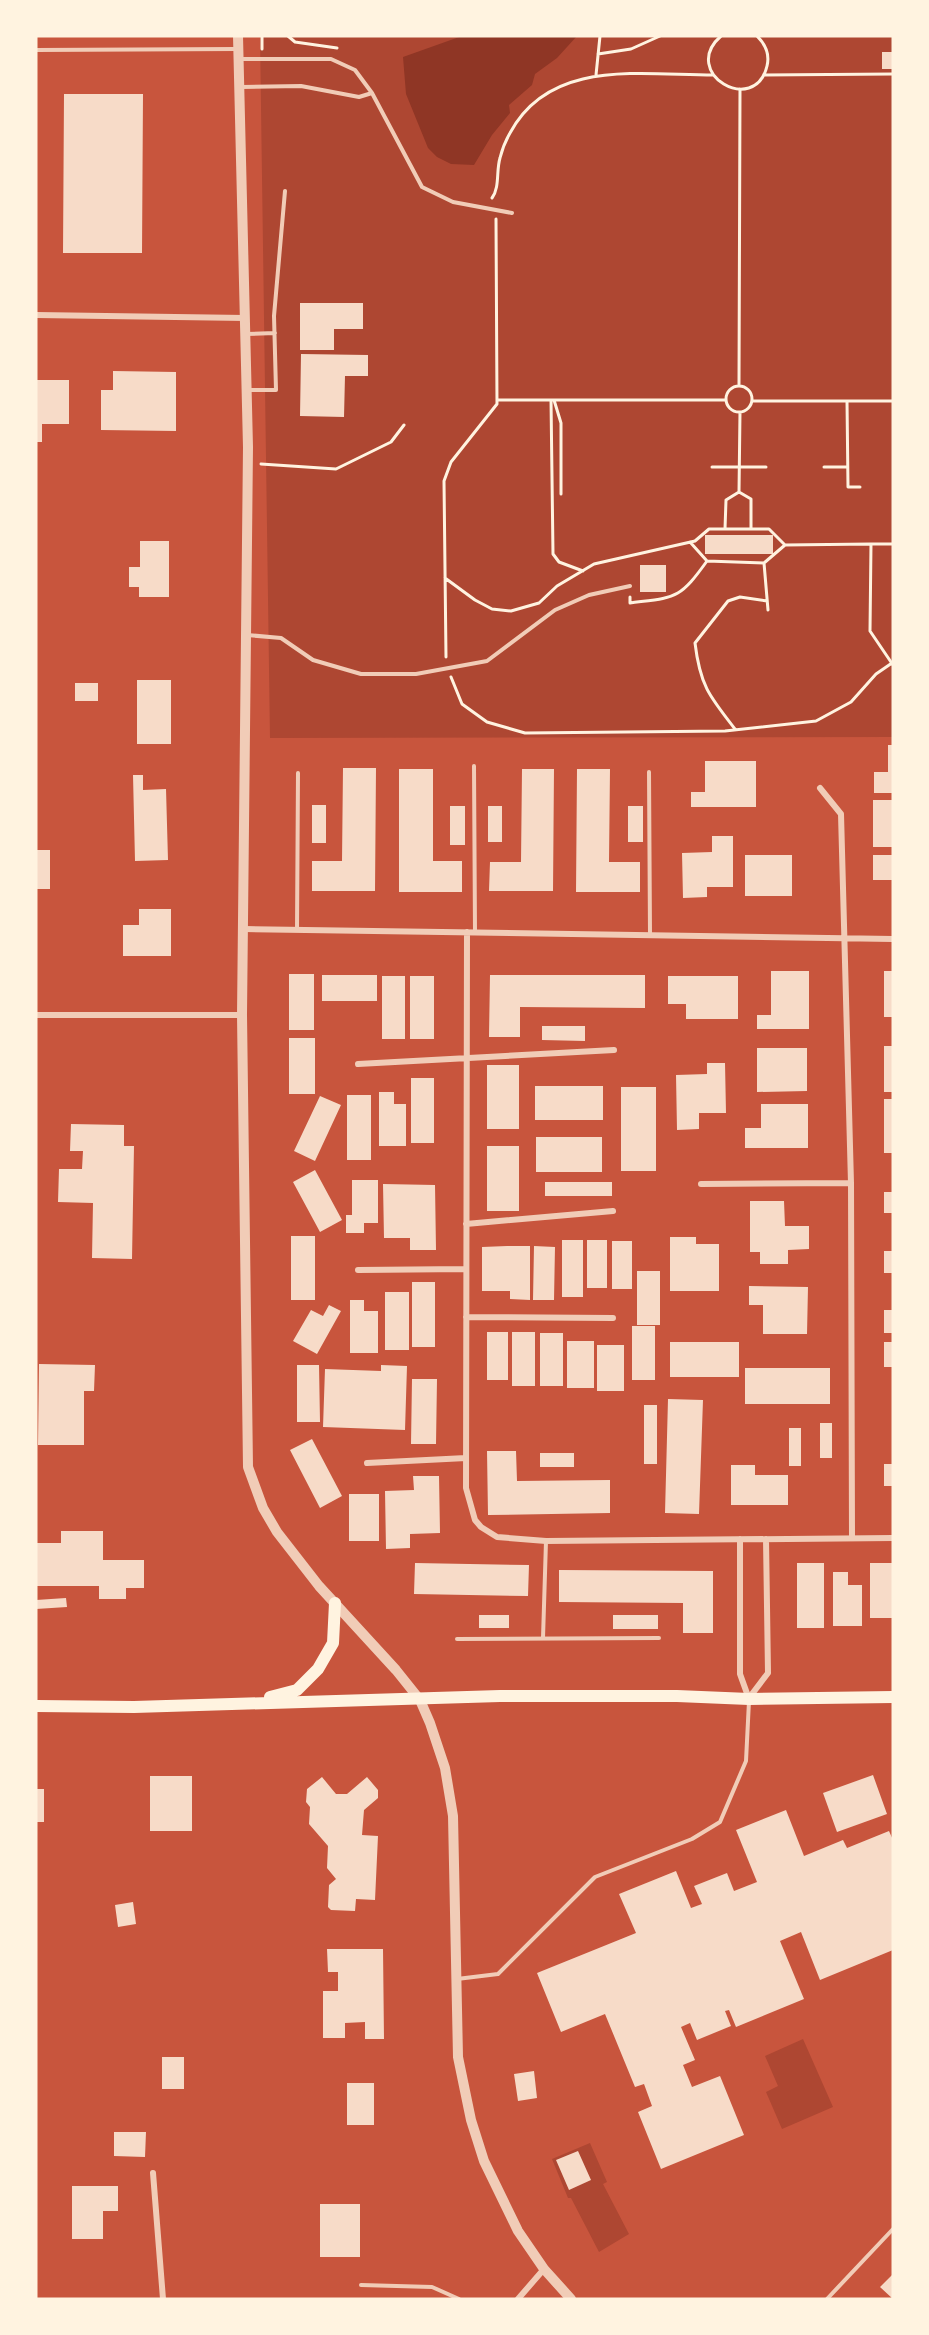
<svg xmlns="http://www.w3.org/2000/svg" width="929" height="2335" viewBox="0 0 929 2335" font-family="'Libre Baskerville',serif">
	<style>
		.green { fill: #ae4732 }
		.water { fill: #8f3625 }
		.building { fill: #f7dbc8 }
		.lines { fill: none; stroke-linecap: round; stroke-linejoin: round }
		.path { stroke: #fff3e0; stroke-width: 3 }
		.service { stroke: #f1ccb7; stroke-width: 4 }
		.minor { stroke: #f1ccb7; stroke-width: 6 }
		.tertiary { stroke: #f1ccb7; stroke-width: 10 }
		.secondary { stroke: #fff3e0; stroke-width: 12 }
	</style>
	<rect width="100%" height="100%" fill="#c8553d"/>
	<path class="green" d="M260,36h633v701l-623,1z
		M803,2039l30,68 -51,22 -16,-37 12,-6 -13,-30z
		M590,2143l17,39 -4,2 26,50 -30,18 -28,-54h-3l-16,-39z"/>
	<path class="water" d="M462,36h115l-20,22 -22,16 -3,11 -23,20 1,8 -18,22 -18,30 -23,-1 -14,-7 -9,-9 -22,-54 -3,-37z"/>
	<path class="building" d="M882,52h11v17h-11z
		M64,94h79l-1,159h-79z
		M300,303h63v26h-29v21h-34z
		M301,354l67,1v21h-23l-1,41 -44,-1z
		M113,371l63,1v59l-75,-1v-40h12z
		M36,380h33v44h-27v18h-6z
		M705,535h68v19h-68z
		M140,541h29v56h-30v-10h-10v-20h11z
		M640,565h26v27h-26z
		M137,680h34v64h-34z
		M75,683h23v18h-23z
		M888,745h5v48h-19v-21h14z
		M705,761h51v46h-65v-15h14z
		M343,768h33l-1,123h-63v-30h30z
		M399,769h34v92h29v31h-63z
		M522,769h32l-1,122h-64l1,-29h31z
		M577,769h33l-1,93h31v30h-64z
		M133,775h10v15l23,-1 2,71 -33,1z
		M873,800h20v47h-20z
		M312,805h14v38h-14z
		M450,806h15v39h-15z
		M488,806h14v36h-14z
		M628,806h15v36h-15z
		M712,836h21v51h-26v10l-24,1 -1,-45 30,-1z
		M36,850h14v39h-14z
		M745,855h47v41h-47z
		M873,855h20v25h-20z
		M139,909h32v47h-48v-31h16z
		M771,971h38v58h-52v-14h14z
		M884,971h9v46h-9z
		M289,974h25v56h-25z
		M322,975h55v26h-55z
		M490,975h155v33l-125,-1v30h-31z
		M382,976h23v63h-23z
		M410,976h24v63h-24z
		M668,976h70v43h-52v-15h-18z
		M542,1026h43v15l-43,-1z
		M289,1038h26v56h-26z
		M884,1046h9v46h-9z
		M757,1048h50v43l-50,1z
		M707,1063h18l1,50h-27v16l-22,1 -1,-55 31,-1z
		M487,1065h32v64h-32z
		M411,1078h23v65h-23z
		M535,1086h68v34h-68z
		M621,1087h35v84h-35z
		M379,1092h15v12h12v42h-27z
		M347,1095h24v65h-24z
		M320,1096l21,9 -26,56 -21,-10z
		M884,1099h9v54h-9z
		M761,1104h47v44h-63v-20h16z
		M71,1124l53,1v21h10l-2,113 -40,-1 1,-55 -35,-1 1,-33h23l1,-18h-13z
		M536,1137h66v35h-66z
		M487,1146h32v65h-32z
		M315,1170l27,50 -22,12 -27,-50z
		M352,1180h26v43h-14v10h-18v-18h6z
		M545,1182h67v14h-67z
		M383,1184l52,1 1,65h-26v-12h-26z
		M884,1192h9v21h-9z
		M750,1201h34l1,25h24v23l-21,1v14h-28v-12h-10z
		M291,1236h24v64h-24z
		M670,1237h26v7h23v47h-49z
		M562,1240h21v57h-21z
		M587,1240h20v48h-20z
		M612,1241h20v48h-20z
		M507,1246h23v54l-20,-1v-8h-28v-44z
		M534,1246l21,1 -1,53h-21z
		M884,1251h9v22h-9z
		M637,1271h23v54h-23z
		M412,1282h23v65h-23z
		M749,1286l59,1 -1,47h-44v-29h-14z
		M385,1292h24v58h-24z
		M350,1300h14v11h14v42h-28z
		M329,1305l12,6 -24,43 -24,-13 18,-31 12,6z
		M884,1310h9v23h-9z
		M632,1326h23v54h-23z
		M487,1332h21v48h-21z
		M512,1332h23v54h-23z
		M540,1333h23v53h-23z
		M567,1341h27v47h-27z
		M670,1342h69v35h-69z
		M884,1342h9v25h-9z
		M597,1345h27v46h-27z
		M39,1364l56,1 -1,26h-10v54h-46z
		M297,1365h22l1,57h-23z
		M381,1365l26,1 -2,64 -82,-3 2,-58 56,2z
		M745,1368h85v36h-85z
		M412,1379h25l-1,65h-25z
		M668,1399l35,1 -4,114 -34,-1z
		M644,1405h13v59h-13z
		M820,1423h12v35h-12z
		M789,1428h12v38h-12z
		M312,1439l30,57 -22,12 -30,-58z
		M487,1451h29l1,30 93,-1v33l-122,2z
		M540,1453h34v14h-34z
		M884,1464h9v22h-9z
		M731,1465h24v10h33v30h-57z
		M413,1476h26l1,57 -30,1v14l-24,1 -1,-58 29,-1z
		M349,1494h30v47h-30z
		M61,1531h42v29h41v28h-18v11h-27v-13h-63v-43h25z
		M415,1563l114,2 -1,31 -114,-2z
		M797,1563h27v65h-27z
		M870,1563h23v55h-23z
		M559,1570l154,1v62h-30v-30l-124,-1z
		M833,1572h15v13h14v41h-29z
		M66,1598l1,9 -31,2v-9z
		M479,1615h30v13h-30z
		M613,1615h45v14h-45z
		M873,1775l14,39 -50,18 -14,-39z
		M150,1776h42v55h-42z
		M322,1777l14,17h11l20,-17 11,13v8l-14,12 -2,25 16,1 -3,64 -19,-1 -1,12 -24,-1 -3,-3 1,-22 7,-6 -9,-11 1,-22 -19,-22 1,-17 -4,-5 1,-13z
		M36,1789h8v33h-8z
		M786,1810l18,46 39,-16 4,8 42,-17 4,9v110l-73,30 -19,-48 -21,9 24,58 -68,28 -7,-17 -4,1 6,15 -34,14 -7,-17 -9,4 14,33 -12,5 9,22 28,-11 24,59 -83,34 -23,-57 14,-6 -8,-22 -9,3 -30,-73 -44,18 -24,-59 99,-40 -17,-39 57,-23 15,37 11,-4 -8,-18 33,-13 7,18 23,-9 -21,-52z
		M133,1902l3,22 -18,3 -3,-22z
		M327,1949h56l1,90h-19v-17l-20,1v15h-22v-47h15v-19h-10z
		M162,2057h22v32h-22z
		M534,2071l3,27 -19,3 -4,-27z
		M347,2083h27v42h-27z
		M114,2132h32l-1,25 -31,-1z
		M578,2151l13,29 -22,10 -13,-30z
		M72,2186h46v25h-15v28h-31z
		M320,2204h40v53h-40z
		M893,2274v25l-13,-12z"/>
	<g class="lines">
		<path class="path" d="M288,36l7,6 42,6
			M721,36c-42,37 34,81 46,30 3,-12 -2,-22 -10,-30
			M262,49v-13
			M598,54l33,-5 29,-13
			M596,75l4,-39
			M764,75l129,-1
			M492,198c8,-11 4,-27 8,-40 2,-8 6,-18 10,-25 40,-75 131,-58 203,-58
			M726 399a13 13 0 1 1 26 0a13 13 0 1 1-26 0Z
			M739,386l1,-297
			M497,400h229
			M551,400l2,154 6,8 24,9
			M554,400l7,23v71
			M752,401h141
			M847,401l1,86h12
			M261,464l75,5 55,-27 13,-17
			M712,467h54
			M824,467h23
			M739,492l12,7v29
			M725,529l1,-29 13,-8 1,-80
			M690,542l17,19 57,2 21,-18
			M893,544h-22l-1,87 23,34
			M764,563l4,47
			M445,578l30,22 17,9 19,2 28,-8 18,-17 37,-22 101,-23 14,-12h60l16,16 86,-1
			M630,597v6c46,-6 49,-3 77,-42
			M446,657l-2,-176 7,-19 46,-58 -1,-185
			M451,677l11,27 25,18 38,11 200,-2 91,-10 35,-19 25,-28 16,-11
			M735,729c-26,-33 -35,-44 -40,-86l33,-42 12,-4 27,4"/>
		<path class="service" d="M36,50l201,-1
			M240,59h91l24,11 17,23 50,94 31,15 59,11
			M242,87l59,-1 58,11 13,-4
			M246,334l29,-1
			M248,390h28l-2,-74 11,-125
			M247,635l34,3 32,22 48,14h55l71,-13 68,-51 34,-15 41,-9
			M474,766l1,166
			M649,772l1,163
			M297,930l1,-157
			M543,1638l3,-97
			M457,1639l202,-1
			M457,1979l41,-5 97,-97 97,-38 28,-17 26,-61 3,-60
			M361,2285l71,2 27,12
			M827,2299l66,-70"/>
		<path class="minor" d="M36,315l209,3
			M820,788l21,26 10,369 1,354
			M245,929l648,10
			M467,932l-1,556 9,32 6,7 16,10 49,4 347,-3
			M36,1015h206
			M358,1064l256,-14
			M701,1184l150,-1
			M466,1224l147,-13
			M358,1270l108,-1
			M466,1317l147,1
			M367,1463l99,-5
			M740,1539v135l9,25
			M749,1698l19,-25 -2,-134
			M153,2173l10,126
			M518,2299l26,-30"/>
		<path class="tertiary" d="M238,36l10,411 -6,568 6,452 15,41 14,24 42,54 77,84 24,30 10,23 15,45 8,48 5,241 13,63 13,41 34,70 26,38 27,30"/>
		<path class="secondary" d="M270,1697l27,-7 21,-21 15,-26 2,-40
			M36,1706l98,1 366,-11h177l72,3 144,-2"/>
	</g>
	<rect width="929" height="2335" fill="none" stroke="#fff3e0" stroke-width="75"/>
</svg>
